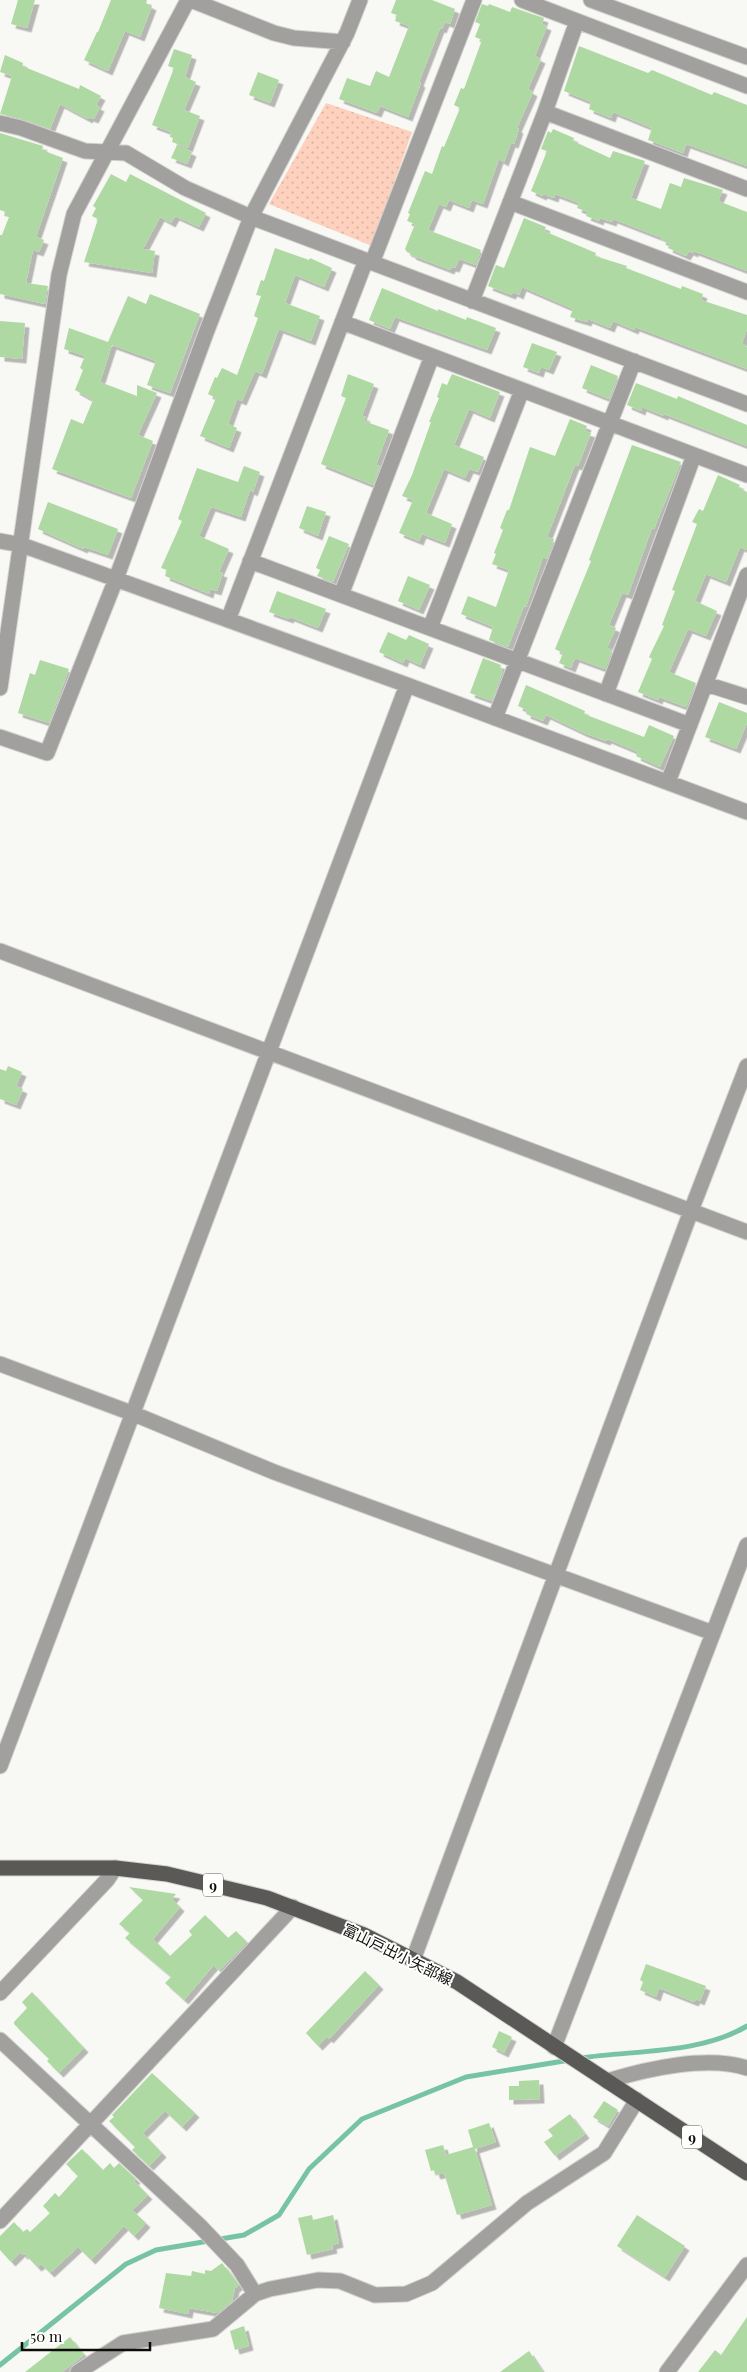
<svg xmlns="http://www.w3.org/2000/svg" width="747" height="2372" viewBox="0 0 747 2372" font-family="'Playfair Display','Noto Sans JP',serif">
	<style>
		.park { fill: url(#park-dots) }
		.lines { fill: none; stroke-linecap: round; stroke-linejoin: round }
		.stream { stroke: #77c3a8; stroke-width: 5 }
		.building { fill: #afd9a3; filter: url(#shadow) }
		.minor-casing { stroke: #d2d2cf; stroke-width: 17 }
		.major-casing { stroke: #d2d2cf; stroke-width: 17 }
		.minor { stroke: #a1a09f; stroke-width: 15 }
		.major { stroke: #5a5957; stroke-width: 15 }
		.labels { text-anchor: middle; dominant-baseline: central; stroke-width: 4; stroke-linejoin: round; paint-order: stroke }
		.shield { fill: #fffffe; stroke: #555554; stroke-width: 1 }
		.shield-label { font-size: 14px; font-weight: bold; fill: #0c0c0b }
		.street-label { font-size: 15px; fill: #0c0c0b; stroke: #fffffe }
	</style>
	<defs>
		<pattern id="park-dots" width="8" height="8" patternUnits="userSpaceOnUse" patternTransform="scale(1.25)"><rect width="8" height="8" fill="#fdd1be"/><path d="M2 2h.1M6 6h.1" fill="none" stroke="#d8b2a2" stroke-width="1.8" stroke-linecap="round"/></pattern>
		<filter id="shadow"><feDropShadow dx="4.5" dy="4.5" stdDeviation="0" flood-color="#0004"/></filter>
	</defs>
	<rect width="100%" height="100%" fill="#f8f8f4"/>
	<path class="park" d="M326,103l86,29 -40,114 -103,-42z"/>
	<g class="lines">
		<path class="stream" d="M581,2058c53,-8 120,-4 166,-32
			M0,2365l126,-101 30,-14 88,-15 35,-20 30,-46 53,-50 104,-42 104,-17"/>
	</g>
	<path class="building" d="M18,0h17l-8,28 -16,-4z
		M111,0h36l-1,3 6,3 -12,31 -15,-6 -17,40 -24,-11 13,-28h1z
		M396,0h36l23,9 -5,15 -5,-2 -3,7 -2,-1 -21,54 2,1 -13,34 -28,-11 -3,7 -38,-14 8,-21 23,8 6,-15 13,6 20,-51 -14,-5 2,-6 -6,-2z
		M482,4l6,2 1,-2 21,8 2,-5 17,6 15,5 -2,6 5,2 -12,30 6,3 -13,30 5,3 -16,36 2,1 -5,15 -3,-1 -7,19 -5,-3 -16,45 -11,-4 -3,8 -20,-8 -3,7 -7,-3 -11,26 53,20 -5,15 -17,-6 -4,9 -4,-1 -1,3 -39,-15 1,-1 -5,-2 -2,-3 10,-25 -8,-3 3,-7 -2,-1 17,-42 7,3 10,-28 2,1 16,-39 -6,-3 7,-17 3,1 18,-49 -7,-3 5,-13 -5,-2z
		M579,46l69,27 4,-3 60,25 2,-3 33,13v61l-61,-22 -3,9 -35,-13 4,-12 -39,-16 -2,6 -22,-9 2,-7 -27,-11z
		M174,49l18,6 -7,22 11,5 -12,28 16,6 -12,32 -16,-6 1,-4 -3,-1 1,-5 -19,-7 22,-57 -6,-2z
		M5,55l18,8 -1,3 57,23 1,-4 21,11 -5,9 4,2 -6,12 -5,-2 -1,2 -28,-15 -10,25 -27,-10 -23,-5 12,-38 -12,-4z
		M258,72l21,8 -9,23 -21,-8z
		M553,129l21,9 -1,3 37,17 3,-7 32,10 -14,37 30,11 9,-26 11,4 3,-9 39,12 -5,11 29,11v59l-53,-20v2l-5,-2 -3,5 -18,-8 2,-4 -9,-4 1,-2 -49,-19 -1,3 -12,-4 -1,3 -13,-5 2,-4 -11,-4 2,-5 -24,-9 -1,4 -11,-4 -1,2 -11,-5 16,-40 -6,-2 7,-18 3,2z
		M0,133l43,13 -1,4 21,8 -27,79 8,3 -5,12 -6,-2 -7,33 22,3 -3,18 -45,-10v-59h2l7,-18 -5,-1 2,-4 -6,-2z
		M177,145l15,7 -5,12 -16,-6z
		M111,174l15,8 4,-8 76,39 -7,14 -24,-11 -4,7 -11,-6 -17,32 12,2 -3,22 -68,-11 14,-43 -6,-3 4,-8 -3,-2z
		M524,218l22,9 -2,4 52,22 -1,3 32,10 -1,2 55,21 1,-3 21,8 -2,6 46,15v14l-5,14 5,4v22l-112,-42 -1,3 -21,-9 -3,7 -22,-9 -1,3 -17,-5 3,-8 -51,-22 -3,8 -6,-3 -2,3 -23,-9 8,-21 8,3z
		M275,248l34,12 1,-2 22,10 -8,19 -29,-12 -10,28 35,13 -9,25 -32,-12 -17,45 -7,-3 -13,30 -5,-2 -9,25 9,4 -8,20 -29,-12 16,-38 -8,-4 7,-17 2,1 5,-10 15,7 21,-57 -4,-2 7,-20 -5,-1 5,-15 3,1z
		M382,288l56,23v-2l28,11 1,-3 29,11 -9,22 -92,-33 -5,12 -21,-9z
		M150,294l50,20 -30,79 -23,-8 9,-24 -44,-16 -12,37 37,14v-11l20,8 -19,42 15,6 -22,57 -79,-29 19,-50 12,5 10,-24 -18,-10 8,-20 -3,-2 5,-12 -21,-7 5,-21 39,14 20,-46 18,8z
		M0,321l25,2 -3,36 -22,-2z
		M532,343l25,9 -8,18 -8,-3 -2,6 -16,-6z
		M591,365l27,11 -9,23 -27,-11z
		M348,374l26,10 -12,32 4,1 -2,4 25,9 -13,35 4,1 -7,19 -52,-21 25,-66 -5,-2z
		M452,374l48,18 -10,26 -21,-9 -15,36 30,12 -6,15 -9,-3 -4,9 -21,-9 -18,44 26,11 -7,19 -23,-9 -3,7 -20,-8 14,-33 -11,-4 10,-21 19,-53h-2l10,-24 -2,-1 5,-14 5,2z
		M636,383l41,16 1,-3 69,29v21l-83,-32v2l-22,-9 -1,4 -14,-6z
		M570,419l17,7 -2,5 6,2 -13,33 -3,-1 -28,72 7,2 -7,20 -4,-2 -17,50 -2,-1 -16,41 -19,-7 4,-13 -32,-13 7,-18 28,11 13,-37 -17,-6 4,-10 -2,-1 9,-23 -3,-2 7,-18h2l21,-63 25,9z
		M632,445l49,17 -27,67 -2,-1 -24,67 -6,-2 -13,32 7,3 -9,20 5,2 -7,19 -30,-11 -4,10 -12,-5 4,-10 -8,-4 36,-88 -2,-1z
		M244,466l16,6 -7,20 -3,-2 -9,27 -30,-10 -12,29 30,13 -10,23 4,1 -6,18 -7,-2 -1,5 -44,-18 2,-6 -6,-2 21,-47 -4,-2 19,-51 41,14z
		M718,475l22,10 -2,3 9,4v58l-7,-3 -14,35 -20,-8 -11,27 22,10 -11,25 -18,-7 -19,43 27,11 -10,24 -27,-10 -1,3 -20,-8 14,-33 -3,-2 15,-31 -2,-1 13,-34 -3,-1 25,-66 -5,-2 7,-13 4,2z
		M48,502l70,27 -10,26 -24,-8 -1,2 -45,-20z
		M307,506l19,6 -8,24 -19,-8z
		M329,536l20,8 -16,38 -16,-6 3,-6 -4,-2z
		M408,576l22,9 -11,25 -21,-9z
		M277,591l49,18 -8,19 -28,-11 -1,2 -20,-7z
		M388,632l18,8 3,-5 20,9 -9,21 -15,-7 -2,5 -24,-11z
		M483,658l18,7 -1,4 3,1 -11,31 -22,-8z
		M40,660l29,9 -20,54 -31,-10 12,-40 5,2z
		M526,685l59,26 -1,3 60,23 5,-12 25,11 -14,31 -24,-11 2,-4 -31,-13 -1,2 -22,-8 -38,-18 -3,6 -17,-7 1,-4 -9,-4z
		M719,702l28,11v10l-11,26 -31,-12z
		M8,1066l14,6 -6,14 7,3 -7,16 -16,-6v-30l6,2z
		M129,1887l47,7 -4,5 8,8 -27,32 17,17 22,-21 -3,-4 16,-16 23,23 8,-7 11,11 -28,29 -5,-6 -30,35 -19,-17 6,-6 -46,-39 5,-5 -11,-9 24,-24z
		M646,1964l60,22 -6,15 -4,-2 -2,3 -35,-14 -3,9 -16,-7 3,-8 -3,-2z
		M365,1971l14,14 -50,54 -2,-2 -9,9 -12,-13z
		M32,1992l52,56 -25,25 -12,-12 2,-2 -35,-35v-2l13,-14 -5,-6z
		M499,2031l13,6 -8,16 -12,-6z
		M152,2073l43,40 -13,14 -17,-16 -22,22 19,20 -13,13 -17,-16 3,-3 -26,-26 5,-4 -2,-2z
		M539,2080l1,19 -31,1v-14h10v-5z
		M604,2101l14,9 -10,16 -15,-9z
		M570,2114l15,20 -30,22 -11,-14 9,-6 -5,-6z
		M489,2123l7,19 -21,7 17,56 -35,10 -13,-42 -8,2 -2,-5 -3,1 -6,-21 18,-5 3,10 27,-8 -5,-17z
		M82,2149l21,21 7,-7 4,5 5,-5 17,16 -2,2 14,14 -16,15 14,13 -12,13 -10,-10 -33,34 -13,-13 -28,26 -9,-9 -4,3 -12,-13 -2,1 -2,-3 -10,10 -11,-12v-14l14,-14 9,10 4,-3 3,3 20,-19 -7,-7 12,-13 4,4 19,-21 -12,-12z
		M312,2215l1,5 20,-5 6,28 -7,2 1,4 -26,6 -9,-37z
		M637,2215l48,31 -20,31 -48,-31z
		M222,2263l17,22 -4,3 -3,13 -15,12 -28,-5 -1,6 -29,-6 7,-35 25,3 1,-5 13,3v-4l6,1z
		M747,2317v55h-49l17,-22 6,5z
		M244,2326l5,20 -14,4 -5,-19z
		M70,2337l14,18 -22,17h-37z
		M529,2351l14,21h-43z"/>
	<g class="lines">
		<g class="minor-casing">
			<path id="minor" d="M191,0l83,33 20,5 49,4
				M522,0l225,86
				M591,0l156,57
				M545,112l202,77
				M0,123l21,5 64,23 41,2 59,35 66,29 496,187
				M510,202l237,90
				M372,263l102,-263
				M472,301l73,-189 32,-91
				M342,322l405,153
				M0,541l22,4 385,140 340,127
				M250,561l440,164
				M341,595l91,-239
				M228,620l138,-360
				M430,628l92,-238
				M706,684l41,13
				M0,688l59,-413 15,-61 114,-214
				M606,694l88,-239
				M495,718l139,-357
				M0,737l47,16 69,-174 90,-246 45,-116 96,-184 13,-33
				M668,782l79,-207
				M0,951l747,281
				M0,1364l134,50 140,58 439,161
				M0,1766l407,-1081
				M413,1960l281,-757 53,-137
				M0,1993l107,-113 8,-12
				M0,2040l200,186 37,39 18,29
				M554,2047l193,-502
				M607,2081c39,-12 100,-26 140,-13
				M0,2221l293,-314
				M78,2372l45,-29 90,-14 42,-35 15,-5 48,-9 22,1 35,14 31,-1 26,-11 95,-80 77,-50 33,-53
				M667,2372l80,-107"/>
		</g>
		<g class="major-casing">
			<path id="major" d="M0,1868h115l52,6 100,24 97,37 93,47 290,191"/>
		</g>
		<use href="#minor" class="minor"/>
		<use href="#major" class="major"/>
	</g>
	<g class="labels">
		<g class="shield">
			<rect x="203" y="1873.5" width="20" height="23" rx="4"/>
			<rect x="682" y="2125.5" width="20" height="23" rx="4"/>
		</g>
		<g class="shield-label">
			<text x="213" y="1885">9</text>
			<text x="692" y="2137">9</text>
		</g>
		<g class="street-label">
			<text transform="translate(398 1954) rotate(26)">富山戸出小矢部線</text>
		</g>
	</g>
	<path d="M22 2342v8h128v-8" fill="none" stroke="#0c0c0b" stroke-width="2.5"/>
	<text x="30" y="2342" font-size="15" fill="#0c0c0b" stroke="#fffffe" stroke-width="4" paint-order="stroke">50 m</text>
</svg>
